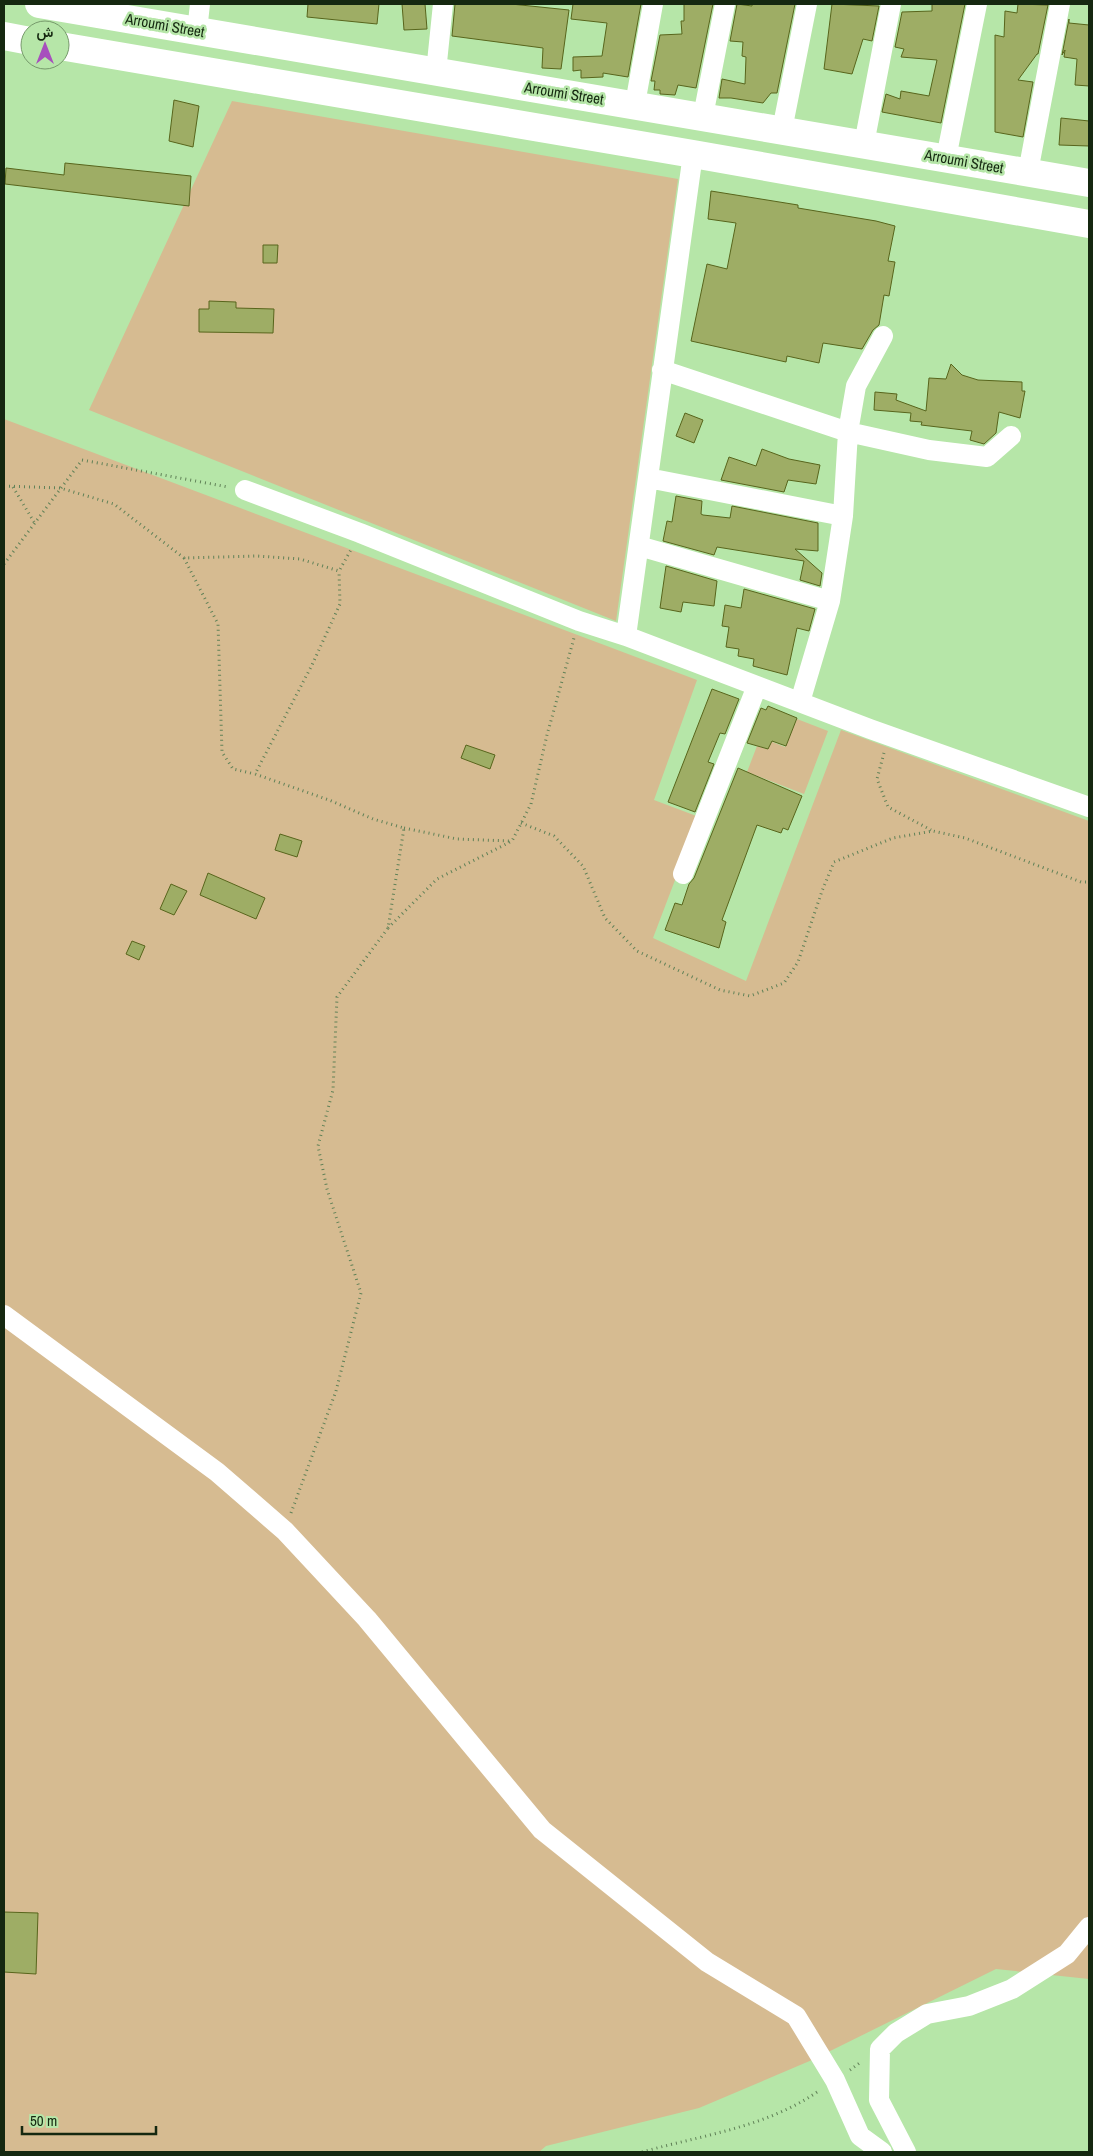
<svg xmlns="http://www.w3.org/2000/svg" width="1093" height="2156" viewBox="0 0 1093 2156" font-family="'Archivo Narrow',Vazirmatn,sans-serif">
	<style>
		.green { fill: #d6bb91 }
		.building { fill: #9ead65; stroke: #58651c }
		.lines { fill: none; stroke-linecap: round; stroke-linejoin: round }
		.path { stroke: #608157; stroke-width: 3; stroke-dasharray: 1 4; stroke-linecap: butt }
		.minor { stroke: #fff; stroke-width: 20 }
		.primary { stroke: #fff; stroke-width: 28 }
		.labels { text-anchor: middle; dominant-baseline: central; stroke-width: 5; stroke-linejoin: round; paint-order: stroke }
		.street-label { font-size: 15px; fill: #152810; stroke: #b6e6a8 }
	</style>
	<rect width="100%" height="100%" fill="#b6e6a8"/>
	<path class="green" d="M232,101l446,78 -62,442 -527,-211z
		M4,419l693,261 -43,120 45,17 -46,121 93,43 95,-251 248,91v1158l-93,-10 -184,91 -113,48 -153,38 -7,6h-535z
		M797,719l31,12 -24,63 -57,-22 10,-26 10,3 3,-8 15,6z"/>
	<path class="building" d="M308,4h71l-2,20 -70,-7z
		M402,4h23l2,25 -23,1z
		M455,4h56l58,6 -8,59 -19,-1 1,-20 -91,-12z
		M573,4h68l-13,73 -25,-4v4l-22,1v-8l-8,1v-14l29,-1 5,-33 -36,-4z
		M684,4h29l-17,84 -18,-3 -3,10 -15,-1v-4h-6l1,-9h-4l9,-46 22,-1 -1,-13h3z
		M737,4l15,2v-2h43l-18,89h-6l-8,10 -32,-5h-12l3,-19 23,5 1,-27 -4,-1 1,-14 -13,-1z
		M832,4l47,2 -7,35 -9,-2 -11,35 -28,-5z
		M932,4h33l-24,119 -59,-11 4,-18 14,5 1,-8 28,5 8,-36 -36,-3 3,-8 -9,-2 7,-35 30,-1z
		M1018,4l30,1 -10,49h-1l-19,26 15,2 -10,55 -28,-5v-97l9,2 1,-26 12,2z
		M1069,19v4l20,2v61l-14,-1 2,-26 -13,-2 1,-7 -3,5z
		M174,100l25,6 -6,41 -24,-6z
		M1061,118l28,3v25l-30,-1z
		M65,163l126,13 -2,30 -184,-22 1,-16 58,7z
		M711,191l87,14v3l78,13 19,5 -7,35 7,1 -6,34 -5,-1 -5,30 -6,5 -11,19 -39,-6 -4,20 -32,-7 -1,6 -95,-21 16,-77 20,5 9,-46 -28,-4z
		M263,245h15l-1,18h-14z
		M209,301l27,1v6l38,1 -1,24 -74,-1v-23h10z
		M951,364l11,11 16,5 44,2v9h3l-5,27 -21,-6 -3,21 -12,11 -14,-4 2,-9 -51,-6 1,-3 -12,-1 1,-8 -37,-3 1,-18 22,2 -1,6 30,11 3,-33 17,1z
		M685,413l18,7 -9,23 -18,-7z
		M762,449l27,10 31,6 -4,19 -28,-4 -4,12 -63,-12 8,-23 27,9z
		M676,496l26,5 -1,13 2,1 27,3 2,-12 86,17v28l-23,-2 27,24 -2,13 -20,-6 4,-19 -87,-14 -3,8 -51,-14 4,-20 5,1z
		M666,566l51,15 -3,25 -31,-4 -2,10 -21,-4z
		M744,589l71,20 -6,22 -12,-3 -10,47 -34,-9 1,-7 -16,-3 1,-7 -13,-2 3,-20 -7,-1 3,-21 16,3z
		M712,689l27,10 -14,35 -5,-1 -12,29 6,2 -19,48 -27,-10z
		M768,706l29,12 -11,28 -14,-5 -4,8 -21,-6 14,-35 5,2z
		M466,745l29,10 -5,14 -29,-11z
		M738,768l64,28 -14,34 -5,-2 -2,5 -24,-8 -35,95 4,2 -7,26 -54,-18 10,-27 7,2 7,-21 5,-6z
		M280,834l22,7 -5,16 -22,-7z
		M208,873l57,25 -9,21 -56,-24z
		M171,884l16,7 -13,24 -14,-6z
		M132,941l13,5 -6,14 -13,-6z
		M4,1912l34,1 -2,61 -32,-2z"/>
	<g class="lines">
		<path class="path" d="M4,486l56,2 54,16 70,54 73,-2 43,3 39,12 13,-23
			M13,487l21,35
			M184,558l34,66 4,128 11,17 22,5
			M4,564l78,-104 146,27
			M884,753l-7,26 11,28 43,23
			M521,823l33,13 29,30 22,52 32,33 83,39 30,6 34,-13 14,-21 24,-71 12,-29 59,-24 40,-7 32,7 116,44h8
			M404,828l53,11 53,2
			M388,928l49,-49 75,-38 19,-37 16,-69 27,-97
			M291,1513l45,-122 25,-98 -34,-104 -9,-43 15,-56 4,-93 51,-69 16,-100 -31,-9 -44,-19 -74,-26 57,-109 28,-61 -1,-33
			M850,2070l11,-8
			M642,2152c61,-17 126,-25 178,-62"/>
		<path class="minor" d="M197,31l3,-27
			M436,72l7,-68
			M635,104l18,-100
			M703,116l22,-112
			M782,130l25,-126
			M864,144l27,-140
			M946,158l31,-154
			M1028,172l32,-168
			M662,370l186,62 81,18 58,7 24,-21
			M648,478l195,38
			M245,490l115,43 219,88 47,15 244,93 219,78
			M639,546l191,55
			M626,636l67,-482
			M800,702l30,-101 13,-85 5,-84 8,-46 27,-50
			M683,874l74,-188
			M4,1315l213,157 68,59 82,88 175,211 165,132 89,54 39,64 25,56 22,16
			M906,2152l-27,-52 1,-51 16,-16 31,-19 42,-8 43,-17 55,-35 22,-27"/>
		<path class="primary" d="M39,4l1050,179
			M4,36l26,5
			M60,46l633,108 396,70"/>
	</g>
	<g class="labels">
		<g class="street-label">
			<text transform="translate(165 25) rotate(10)">Arroumi Street</text>
			<text transform="translate(564 93) rotate(9)">Arroumi Street</text>
			<text transform="translate(964 161) rotate(10)">Arroumi Street</text>
		</g>
	</g>
	<rect width="1093" height="2156" fill="none" stroke="#152810" stroke-width="10"/>
	<g transform="translate(45 45)"><circle r="24" fill="#b6e6a8" stroke="#769a6b"/>
	<path d="M0-4L9 19L0 12L-9 19Z" fill="#a750bd"/>
	<text y="-8" font-size="14" font-weight="bold" text-anchor="middle" fill="#152810">ش</text>
	</g>
	<path d="M22 2126v8h134v-8" fill="none" stroke="#152810" stroke-width="2.5"/>
	<text x="30" y="2126" font-size="15" fill="#152810" stroke="#b6e6a8" stroke-width="4" paint-order="stroke">50 m</text>
</svg>
